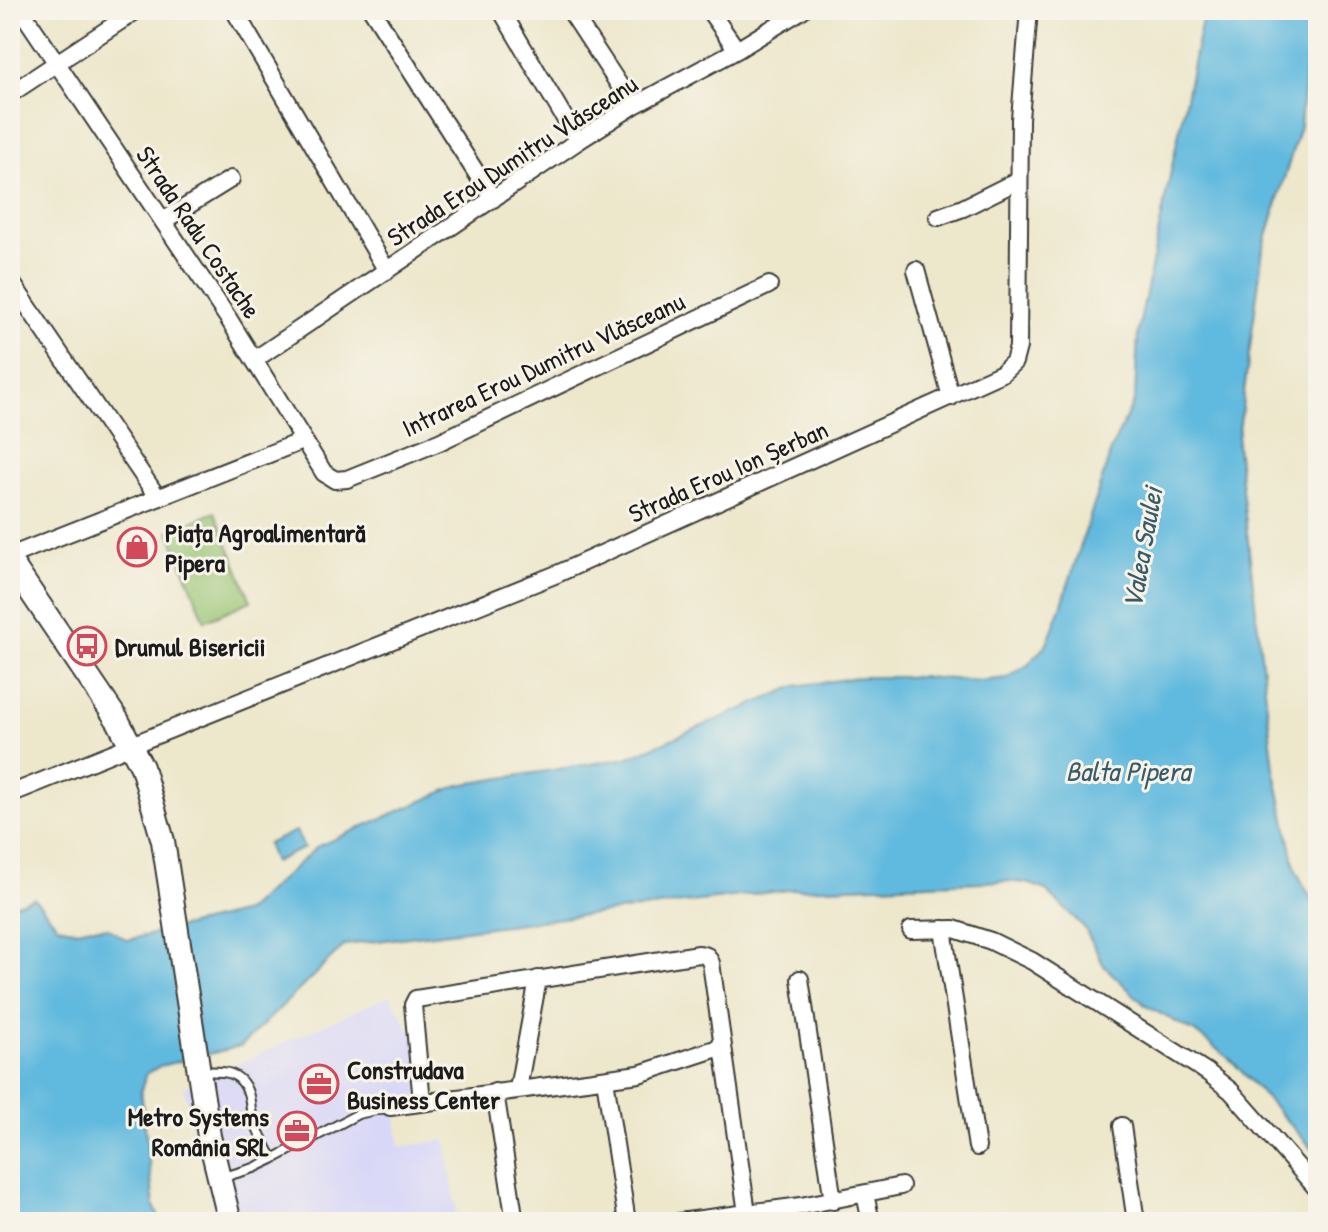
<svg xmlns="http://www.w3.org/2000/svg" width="1328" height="1232" viewBox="0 0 1328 1232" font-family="'Patrick Hand',sans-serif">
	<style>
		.built { fill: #d8d7f8 }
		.green { fill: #96c270; stroke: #596f46; stroke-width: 2 }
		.water { fill: #61b9de; stroke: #3e6a7d; stroke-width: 2 }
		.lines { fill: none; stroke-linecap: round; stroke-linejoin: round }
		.service-casing { stroke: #3b3a36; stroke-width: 12 }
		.minor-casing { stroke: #3b3a36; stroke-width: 20 }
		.secondary-casing { stroke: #3b3a36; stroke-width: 26 }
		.service { stroke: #fff; stroke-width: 8 }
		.minor { stroke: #fff; stroke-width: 16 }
		.secondary { stroke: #fff; stroke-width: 22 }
		.labels { text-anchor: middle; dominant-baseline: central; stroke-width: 6; stroke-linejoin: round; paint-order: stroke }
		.street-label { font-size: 26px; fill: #1c1c1c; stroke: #f7f3e8 }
		.poi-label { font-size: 26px; font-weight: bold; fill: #1c1c1c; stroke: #f7f3e8; text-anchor: start }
		.water-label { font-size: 28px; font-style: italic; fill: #385b6a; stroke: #f7f3e8 }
	</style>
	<rect width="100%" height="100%" fill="#f7f3e8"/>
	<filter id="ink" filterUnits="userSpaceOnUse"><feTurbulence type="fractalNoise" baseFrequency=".0125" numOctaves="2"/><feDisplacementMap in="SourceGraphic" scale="16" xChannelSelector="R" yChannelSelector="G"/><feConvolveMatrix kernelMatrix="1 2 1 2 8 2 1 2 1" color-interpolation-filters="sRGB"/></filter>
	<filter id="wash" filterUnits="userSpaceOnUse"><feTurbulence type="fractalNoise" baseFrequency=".006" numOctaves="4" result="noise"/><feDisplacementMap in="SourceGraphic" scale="32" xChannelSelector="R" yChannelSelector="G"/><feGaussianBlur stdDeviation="1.8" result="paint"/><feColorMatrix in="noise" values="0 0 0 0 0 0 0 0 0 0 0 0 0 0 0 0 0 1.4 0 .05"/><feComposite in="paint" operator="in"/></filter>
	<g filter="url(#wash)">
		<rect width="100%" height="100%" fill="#ede7cc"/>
		<path class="built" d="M390,995l39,68 -13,35 -22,4 6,45 46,-7 12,82h-240l-34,-134z"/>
		<path class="green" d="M215,512l36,89 -46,20 -36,-90z"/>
		<path class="water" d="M1204,10h107l-11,116 -37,123 -26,196 37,323 22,103 22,40v244l-86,-94 -37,-29 -49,-26 -42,-40 -20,-39 -40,-38 -14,-5 -21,-3 -212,8 -452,56 -104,101 -81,20 -14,8 -5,16 13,116 7,16h-151v-316l24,-8 24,28 19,4 14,-3 17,1 19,12 118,-28 73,-66 141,-61 168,-27 169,-72 65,-9h61l60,4 25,-3 22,-14 18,-21 13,-33 53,-165 22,-46 3,-67z
			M296,831l8,17 -30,14 -7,-18z"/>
	</g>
	<g filter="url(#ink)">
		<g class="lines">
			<g class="service-casing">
				<path id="service" d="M200,1072c20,-1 40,-3 48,21 3,8 2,17 5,25 5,14 13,28 20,41l-19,9 -34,10
					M273,1159l85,-45 32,-7"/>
			</g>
			<g class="minor-casing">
				<path id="minor" d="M21,10l207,308 96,155 11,7 12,-1 92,-37 330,-157
					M234,10l153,261
					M372,10l121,189
					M501,10l77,131
					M570,10l63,96
					M709,10l28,40
					M10,94l127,-84
					M938,217l25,-9 56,-28
					M163,221l68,-42
					M916,270l35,127
					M10,280l148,218
					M254,360l324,-219 55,-35 104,-56 65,-40
					M10,556l292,-115
					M10,794l547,-220 445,-201 12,-11 4,-15 2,-228 9,-109
					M943,929l34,218
					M911,930l43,-1 37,12 41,20 175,111 24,19 87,99
					M800,979l33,222
					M605,1079l22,143
					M518,1089l20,-110
					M495,1092l20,130
					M422,1102l-9,-97 3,-6 283,-45 8,2 4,7 36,250
					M390,1107l249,-33 82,-27
					M1122,1126l14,96
					M865,1194l6,28
					M679,1222l122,-16 100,-20"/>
			</g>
			<g class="secondary-casing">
				<path id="secondary" d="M10,561l108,160 24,46 21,74 46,295 21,86"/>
			</g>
			<use href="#service" class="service"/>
			<use href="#minor" class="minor"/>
			<use href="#secondary" class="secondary"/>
		</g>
	</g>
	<defs>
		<g id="shop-ring" transform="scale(2)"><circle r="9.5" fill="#f7f3e8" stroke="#d1495b" stroke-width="1.5"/><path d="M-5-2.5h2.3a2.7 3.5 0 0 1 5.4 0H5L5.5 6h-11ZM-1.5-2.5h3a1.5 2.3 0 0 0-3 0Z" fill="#d1495b"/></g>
		<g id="bus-ring" transform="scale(2)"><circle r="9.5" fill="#f7f3e8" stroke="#d1495b" stroke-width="1.5"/><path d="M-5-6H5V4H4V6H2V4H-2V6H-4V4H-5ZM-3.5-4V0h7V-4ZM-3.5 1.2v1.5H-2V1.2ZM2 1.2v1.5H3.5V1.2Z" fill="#d1495b"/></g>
		<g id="office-ring" transform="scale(2)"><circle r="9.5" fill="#f7f3e8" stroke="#d1495b" stroke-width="1.5"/><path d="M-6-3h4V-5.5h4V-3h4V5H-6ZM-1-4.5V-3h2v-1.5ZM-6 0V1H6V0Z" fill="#d1495b"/></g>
	</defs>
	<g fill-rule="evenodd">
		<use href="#shop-ring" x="137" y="547"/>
		<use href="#bus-ring" x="87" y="646"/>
		<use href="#office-ring" x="319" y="1084"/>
		<use href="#office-ring" x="297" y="1131"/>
	</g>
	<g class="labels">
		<g class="street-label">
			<text transform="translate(512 160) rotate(-33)">Strada Erou Dumitru Vlăsceanu</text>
			<text transform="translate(199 232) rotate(56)">Strada Radu Costache</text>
			<text transform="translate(543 364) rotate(-25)">Intrarea Erou Dumitru Vlăsceanu</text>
			<text transform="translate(728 471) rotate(-24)">Strada Erou Ion Șerban</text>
		</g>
		<g class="poi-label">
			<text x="165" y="532">Piața Agroalimentară<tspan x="165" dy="30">Pipera</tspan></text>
			<text x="115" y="646">Drumul Bisericii</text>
			<text x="347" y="1069">Construdava<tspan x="347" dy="30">Business Center</tspan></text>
			<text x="269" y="1116" text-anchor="end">Metro Systems<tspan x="269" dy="30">România SRL</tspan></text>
		</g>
		<g class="water-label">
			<text transform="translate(1142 548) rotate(-80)">Valea Saulei</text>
			<text x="1128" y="771">Balta Pipera</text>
		</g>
	</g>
	<rect width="1328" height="1232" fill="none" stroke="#f7f3e8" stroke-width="40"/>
</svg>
